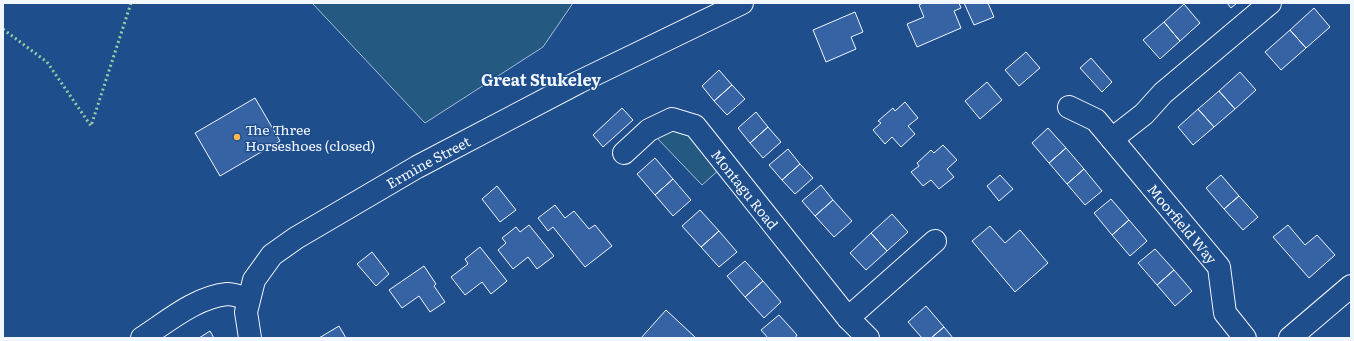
<svg xmlns="http://www.w3.org/2000/svg" width="1354" height="341" viewBox="0 0 1354 341" font-family="Literata,serif">
	<style>
		.green { fill: #245a82; stroke: #a8bbd7 }
		.building { fill: #3563a3; stroke: #f2f6ff }
		.lines { fill: none; stroke-linecap: round; stroke-linejoin: round }
		.minor-casing { stroke: #f2f6ff; stroke-width: 24 }
		.minor { stroke: #1f4e8c; stroke-width: 22 }
		.hedge { stroke: #97c8a6; stroke-width: 3; stroke-dasharray: 2 3; stroke-linecap: butt }
		.poi-dot { fill: #ffb74d; stroke: #1f4e8c; stroke-width: 1.5 }
		.labels { text-anchor: middle; dominant-baseline: central; stroke-width: 3; stroke-linejoin: round; paint-order: stroke }
		.poi-label { font-size: 14px; fill: #f2f6ff; stroke: #1f4e8c; text-anchor: start }
		.street-label { font-size: 14px; fill: #f2f6ff; stroke: #1f4e8c }
		.quarter-label { font-size: 16px; font-weight: bold; fill: #f2f6ff; stroke: #1f4e8c }
	</style>
	<rect width="100%" height="100%" fill="#1f4e8c"/>
	<path class="green" d="M312,3h261l-30,44 -118,76z
		M675,129l13,3 33,36 -19,17 -45,-47z"/>
	<path class="building" d="M923,3h36l2,5 -7,3 7,17 -44,19 -10,-23 17,-7 -5,-12z
		M964,3h24l6,14 -20,8z
		M1227,3h10l-6,5z
		M1184,4l16,19 -20,18 -16,-19z
		M1314,8l16,19 -24,21 -16,-18z
		M855,12l8,20 -12,5 5,12 -30,13 -13,-32z
		M1164,22l16,19 -20,18 -17,-19z
		M1290,30l16,18 -25,22 -16,-18z
		M1026,52l14,16 -21,18 -14,-16z
		M1091,58l21,24 -10,10 -22,-24z
		M719,70l13,15 -18,16 -12,-15z
		M1240,72l16,18 -21,19 -16,-18z
		M987,82l15,18 -22,19 -15,-18z
		M732,85l13,14 -18,16 -13,-14z
		M1219,91l16,18 -21,18 -16,-18z
		M255,98l25,43 -60,35 -25,-43z
		M905,102l13,16 -10,8 7,8 -14,13 -9,-10 -7,7 -12,-14 8,-7 -3,-2 15,-13 2,3z
		M622,108l11,12 -30,27 -10,-12z
		M1198,109l16,18 -21,18 -15,-18z
		M756,112l12,15 -18,16 -12,-15z
		M768,127l13,15 -18,16 -13,-15z
		M1048,128l18,20 -17,15 -17,-20z
		M943,145l14,15 -10,9 7,8 -15,12 -8,-9 -8,6 -12,-14 8,-6 -2,-3 14,-13 3,3z
		M1066,148l18,21 -17,15 -18,-21z
		M788,149l12,15 -18,16 -13,-15z
		M655,158l18,21 -18,16 -18,-21z
		M800,164l13,14 -18,16 -13,-14z
		M1084,169l18,22 -17,14 -18,-21z
		M1000,175l13,14 -14,12 -12,-15z
		M1221,175l18,21 -15,13 -18,-21z
		M673,179l18,21 -18,16 -18,-21z
		M821,185l12,15 -18,16 -13,-15z
		M497,186l19,24 -16,12 -18,-23z
		M1239,196l19,21 -15,13 -19,-21z
		M1111,199l18,21 -17,15 -18,-22z
		M833,200l19,21 -18,16 -19,-21z
		M555,205l10,13 9,-7 15,18 6,-4 17,21 -27,21 -32,-40 -5,4 -10,-13z
		M700,210l19,21 -18,16 -19,-21z
		M892,214l16,18 -21,19 -16,-18z
		M1129,220l18,21 -17,15 -18,-21z
		M529,225l25,31 -17,13 -9,-12 -15,12 -15,-19 8,-7 -4,-5 14,-11 4,5z
		M1288,225l17,20 12,-10 18,20 -26,23 -36,-41z
		M990,226l15,17 15,-13 28,33 -33,29 -43,-51z
		M719,231l18,21 -18,15 -18,-20z
		M871,233l16,18 -21,19 -16,-17z
		M480,247l27,34 -16,13 -9,-12 -17,13 -14,-18 17,-13 -3,-5z
		M1155,249l19,21 -17,15 -19,-22z
		M372,252l17,22 -13,12 -19,-22z
		M745,261l18,20 -18,16 -18,-21z
		M424,266l12,18 -2,2 11,16 -15,10 -11,-16 -17,12 -13,-18z
		M1174,270l18,21 -17,15 -18,-21z
		M763,281l18,21 -17,16 -19,-21z
		M926,306l18,21 -13,11h-9l-14,-16z
		M666,310l30,28h-55z
		M779,315l18,20 -2,3h-27l-7,-8z
		M339,326l7,12h-27z
		M944,327l9,11h-22z
		M210,331l4,7h-15z"/>
	<g class="lines">
		<g class="minor-casing">
			<g id="minor">
				<path id="s1" d="M1069,107l27,13 123,147 6,46 20,25"/>
				<path d="M1112,139l32,-25 19,-21 107,-90"/>
				<path id="s2" d="M624,153l25,-23 23,-11 23,7 153,192 20,20"/>
				<path d="M848,318l87,-77"/>
				<path d="M142,338c25,-16 54,-41 85,-44 7,0 15,3 21,5"/>
				<path id="s3" d="M250,338l-4,-26 8,-32 18,-25 24,-17 121,-71 162,-85 163,-79"/>
				<path d="M1290,338l61,-52"/>
			</g>
		</g>
		<use href="#minor" class="minor"/>
		<path class="hedge" d="M3,29l44,33 44,64 40,-123"/>
	</g>
	<circle class="poi-dot" cx="237" cy="137" r="4"/>
	<g class="labels">
		<g class="poi-label">
			<text x="245" y="129">The Three<tspan x="245" dy="16">Horseshoes (closed)</tspan></text>
		</g>
		<g class="street-label">
			<text stroke="none"><textPath href="#s3" startOffset="272">Ermine Street</textPath></text>
			<text stroke="none"><textPath href="#s2" startOffset="164">Montagu Road</textPath></text>
			<text stroke="none"><textPath href="#s1" startOffset="165">Moorfield Way</textPath></text>
		</g>
		<g class="quarter-label">
			<text x="541" y="79">Great Stukeley</text>
		</g>
	</g>
	<rect width="1354" height="341" fill="none" stroke="#f2f6ff" stroke-width="8"/>
</svg>
